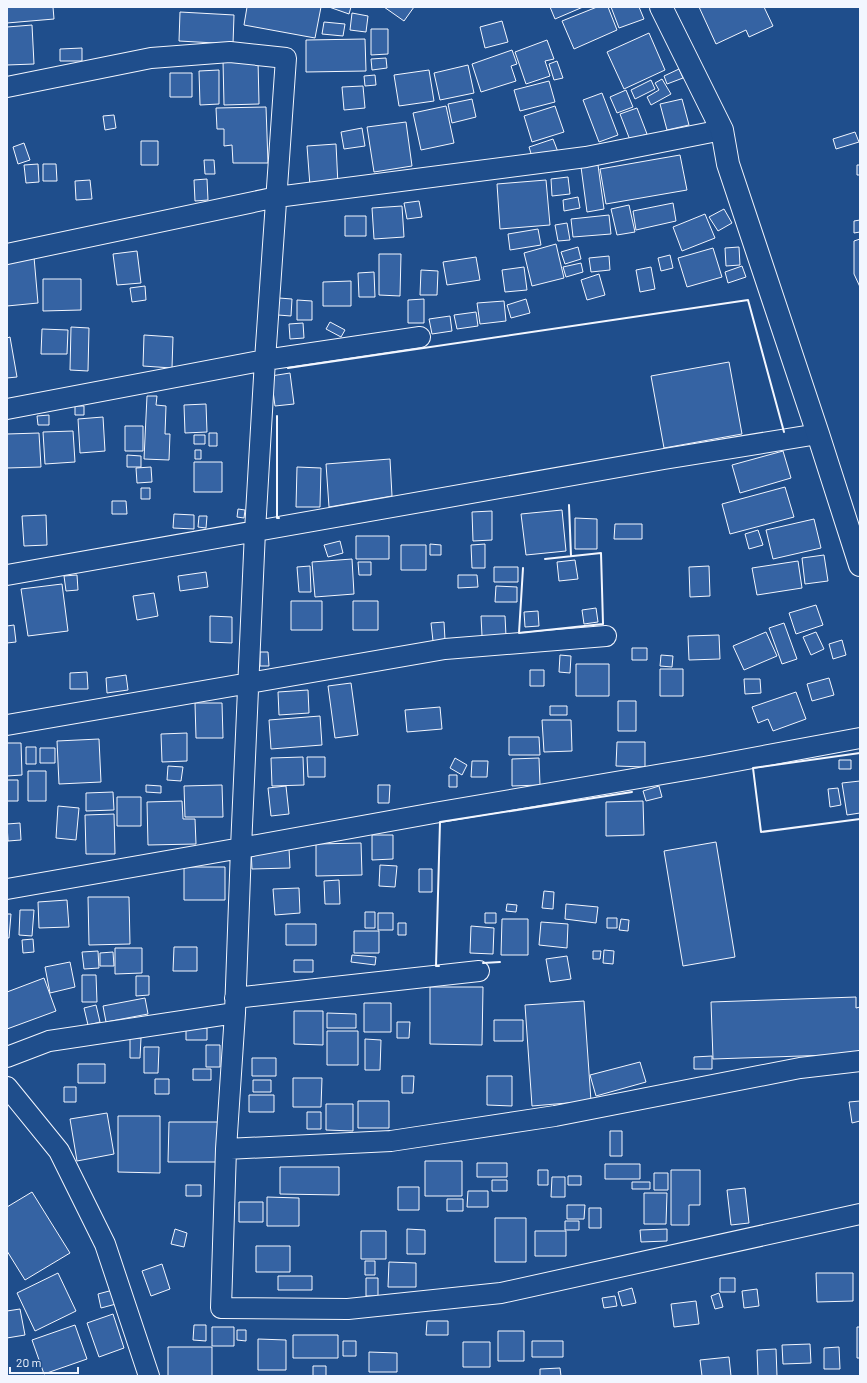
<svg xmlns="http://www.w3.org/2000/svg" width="867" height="1383" viewBox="0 0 867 1383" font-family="Barlow,sans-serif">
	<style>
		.building { fill: #3563a3; stroke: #f2f6ff }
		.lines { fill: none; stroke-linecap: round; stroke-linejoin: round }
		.minor-casing { stroke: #f2f6ff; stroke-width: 22 }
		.tertiary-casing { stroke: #f2f6ff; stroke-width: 24 }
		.minor { stroke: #1f4e8c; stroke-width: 20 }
		.tertiary { stroke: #1f4e8c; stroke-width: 22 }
		.wall { stroke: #f2f6ff; stroke-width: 2 }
	</style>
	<rect width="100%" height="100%" fill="#1f4e8c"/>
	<path class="building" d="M7,7h46l1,12 -47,4z
		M247,7h74l-6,31 -71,-13z
		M329,7h22l-2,7z
		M384,7h30l-10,14z
		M550,7h33l-28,12z
		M597,7h11l9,23 -43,19 -12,-28z
		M611,7h28l5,12 -25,9z
		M699,7h65l9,19 -24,11 -3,-7 -30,14z
		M180,12l54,3 -1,29 -54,-3z
		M352,13l16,3 -2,16 -16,-2z
		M502,21l6,21 -23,6 -5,-21z
		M324,22l21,2 -2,12 -21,-2z
		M32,25l2,39 -27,1v-38z
		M371,29h17v25l-17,1z
		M649,33l16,37 -41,19 -17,-37z
		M365,39l1,32 -60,1v-32z
		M547,40l7,19 -9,2 5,15 -24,8 -11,-32z
		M82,48v13h-22v-12z
		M512,50l5,14 -6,2 5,15 -35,11 -9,-28z
		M386,58l1,10 -15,2 -1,-11z
		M258,60l1,44 -35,1 -1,-44z
		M557,61l6,17 -9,2 -5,-16z
		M468,65l6,28 -34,7 -6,-27z
		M679,69l4,9 -16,6 -3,-8z
		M219,70v34l-19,1 -1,-34z
		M429,70l5,31 -35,5 -5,-31z
		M170,73h22v24h-22z
		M375,75l1,10 -11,1 -1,-10z
		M662,79l9,15 -20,11 -4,-8 12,-7 -4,-7z
		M651,80l4,9 -20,10 -4,-9z
		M549,81l6,21 -35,9 -6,-21z
		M363,86l2,22 -21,2 -2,-23z
		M626,90l7,17 -16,6 -7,-16z
		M602,93l16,42 -19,7 -16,-42z
		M472,99l4,18 -24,6 -4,-19z
		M682,99l7,26 -22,5 -7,-26z
		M446,106l8,37 -33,7 -8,-37z
		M555,106l9,26 -32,10 -8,-26z
		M266,107l2,56h-35l-1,-18 -8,1v-17h-7l-1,-21z
		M637,108l10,26 -17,6 -10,-26z
		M114,115l2,13 -11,2 -2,-14z
		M406,122l6,44 -38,6 -7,-45z
		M362,128l3,18 -21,3 -3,-17z
		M855,132l4,10 -23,7 -3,-10z
		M553,139l5,13 -25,8 -4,-13z
		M141,141h17v24h-17z
		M24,143l6,17 -12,4 -5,-17z
		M336,144l2,41 -28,1 -3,-40z
		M680,155l7,35 -81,14 -6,-35z
		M204,160h10l1,14h-10z
		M38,164l1,18 -13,1 -2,-18z
		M43,164h13l1,17h-14z
		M598,165l6,44 -17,3 -6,-45z
		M857,165h3v10h-3z
		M568,177l2,17 -18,2 -1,-17z
		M207,179l1,21 -13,1 -1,-21z
		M90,180l2,19 -16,1 -1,-19z
		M546,180l4,45 -50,4 -3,-45z
		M578,197l2,11 -16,3 -1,-11z
		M419,201l3,16 -15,2 -3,-16z
		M673,203l3,18 -40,9 -3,-19z
		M629,205l6,27 -18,3 -6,-26z
		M402,206l2,31 -30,2 -2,-31z
		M724,209l8,14 -14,8 -9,-14z
		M705,214l10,24 -33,13 -9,-24z
		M609,215l2,19 -38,3 -2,-18z
		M345,216h21v20h-21z
		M860,220v12l-6,1v-12z
		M567,223l3,17 -12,1 -3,-16z
		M538,229l3,16 -31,5 -2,-16z
		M860,239v48l-6,-13v-33z
		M556,244l8,34 -32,8 -8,-33z
		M578,247l3,12 -16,5 -4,-12z
		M739,247l1,18 -14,1 -1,-18z
		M713,248l9,29 -35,10 -9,-29z
		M137,251l4,32 -24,2 -4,-31z
		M379,254h22l-1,42 -21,-1z
		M670,255l3,13 -12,3 -3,-13z
		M609,256l1,14 -19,2 -2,-14z
		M34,257l4,46 -31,3v-47z
		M476,257l4,23 -33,5 -4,-23z
		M581,263l2,9 -17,5 -3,-10z
		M742,266l4,11 -18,6 -3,-11z
		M524,267l3,23 -22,2 -3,-22z
		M651,267l4,22 -15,3 -4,-22z
		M421,270l17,1 -1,24h-17z
		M374,272l1,25h-16l-1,-24z
		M599,274l6,21 -18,5 -6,-20z
		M43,279h38v31l-38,1z
		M351,281v25h-28v-24z
		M145,286l1,14 -14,2 -2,-14z
		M279,298l13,1 -1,17 -13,-1z
		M424,299v24h-16v-23z
		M526,299l4,14 -19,5 -4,-13z
		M297,300l15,1v19h-15z
		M504,301l2,20 -26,3 -3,-21z
		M476,312l2,14 -21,3 -3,-14z
		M450,316l2,15 -20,3 -3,-15z
		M330,322l15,8 -4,7 -15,-8z
		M303,323l1,15 -14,1 -1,-15z
		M71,327l18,1 -1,43 -18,-1z
		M42,329l26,1 -1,24h-26z
		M144,335l29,2 -1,31 -29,-2z
		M10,337l7,40 -10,1v-40z
		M729,362l13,72 -78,14 -13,-72z
		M290,373l4,31 -19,2 -4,-30z
		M147,396h10l-1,9 10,1 -1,28h5l-1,26 -25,-1z
		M206,404l1,28 -22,1 -1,-28z
		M75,406h9v9h-9z
		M49,415v10h-11l-1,-9z
		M103,417l2,34 -25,2 -2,-34z
		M125,426h18v25h-18z
		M73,431l2,31 -30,2 -2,-32z
		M39,433l2,34 -34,1v-34z
		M209,433h8v13h-8z
		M194,435h11v9h-11z
		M195,450h6v9h-6z
		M783,451l8,27 -51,15 -8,-28z
		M127,455l14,1v11h-14z
		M390,459l2,37 -63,11 -3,-43z
		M194,462h28v30h-28z
		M151,467l1,15 -15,1 -1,-15z
		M297,467l24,1 -1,39h-24z
		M785,487l9,30 -64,17 -8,-30z
		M141,488h9v11h-9z
		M112,501h14l1,13h-15z
		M238,509l7,1 -1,8 -7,-1z
		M562,510l4,41 -40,4 -5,-41z
		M492,511v29l-19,1 -1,-29z
		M174,514l20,1v14l-21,-1z
		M46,515l1,30 -23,1 -2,-30z
		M199,516h8l-1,12 -8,-1z
		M575,518l22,1v30h-22z
		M814,519l7,29 -48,11 -7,-29z
		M615,524h27v15h-28z
		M758,530l5,15 -14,4 -4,-15z
		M356,536h33v23h-33z
		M340,541l3,12 -15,4 -4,-12z
		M430,544l11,1v10h-11z
		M485,544v24h-13l-1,-23z
		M401,545h25v25h-25z
		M824,555l4,26 -23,3 -3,-26z
		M352,559l2,35 -39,3 -3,-35z
		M575,560l3,19 -19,2 -2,-19z
		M798,561l4,27 -45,7 -5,-27z
		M358,562h13v13h-12z
		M310,566l1,26h-12l-2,-25z
		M709,566l1,30 -20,1 -1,-30z
		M494,567h24v15h-24z
		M206,572l2,15 -28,4 -2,-15z
		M77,575l1,15 -12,1 -2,-15z
		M458,575h19l1,12 -20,1z
		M62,584l6,47 -40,5 -7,-47z
		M496,586l21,1v15h-22z
		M154,593l4,23 -21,4 -4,-24z
		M291,601h31v29h-31z
		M353,601h25v29h-25z
		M816,605l7,20 -27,9 -7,-21z
		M596,608l2,14 -14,2 -2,-14z
		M538,611l1,15 -14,1 -1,-15z
		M210,616l22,1v26l-22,-1z
		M481,616h24l1,20h-24z
		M444,622l1,18 -12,1 -2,-18z
		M784,623l13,36 -15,5 -13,-36z
		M14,625l2,17 -9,1v-17z
		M766,632l11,24 -33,14 -11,-24z
		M816,632l8,17 -13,6 -8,-18z
		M719,635l1,24 -31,1 -1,-24z
		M842,640l4,15 -13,4 -4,-15z
		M632,648h15v12h-15z
		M260,652h8l1,14h-9z
		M560,655l11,1 -1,17 -11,-1z
		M661,655l12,1 -1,11 -12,-1z
		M576,664h33v32h-33z
		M660,669h23v27h-23z
		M530,670h14v16h-14z
		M87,672l1,17h-18v-16z
		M126,675l2,15 -21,3 -1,-15z
		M829,678l5,17 -22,6 -5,-17z
		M744,679h16l1,14 -16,1z
		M351,683l7,52 -23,3 -7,-52z
		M308,690l1,23 -30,2 -1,-23z
		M796,692l10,27 -33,12 -5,-12 -10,4 -6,-16z
		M618,701h18v30h-18z
		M195,703h27l1,35h-27z
		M550,706h17v9h-17z
		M440,707l2,22 -35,3 -2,-22z
		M320,716l2,29 -51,4 -2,-29z
		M542,720h29l1,31 -28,1z
		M187,733v28l-25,1 -1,-28z
		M509,737h30l1,18h-31z
		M99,739l2,43 -42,2 -2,-43z
		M617,742h28v25l-29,-1z
		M7,743h14l1,32 -15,1z
		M26,747h10v17h-10z
		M40,748h15v15h-15z
		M303,757l1,28 -32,1 -1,-28z
		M307,757h18v20h-17z
		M455,758l12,7 -5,10 -12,-7z
		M539,758l1,27 -28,1v-27z
		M839,760h12v9h-12z
		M472,761h16l-1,16h-16z
		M168,766l15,1 -2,14 -14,-1z
		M28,771h18v30h-18z
		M449,775h8v12h-8z
		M7,780h11v21h-11z
		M860,781v32l-13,2 -5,-32z
		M146,785l15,1v7l-15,-1z
		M222,785l1,32h-38l-1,-31z
		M378,785h12l-1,18h-11z
		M286,786l3,28 -18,2 -3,-28z
		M659,786l3,11 -16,4 -3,-10z
		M838,788l3,17 -11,2 -2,-18z
		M113,792l1,18 -28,1v-18z
		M117,797h24v29h-24z
		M182,801l1,18h12l1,25 -48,1 -1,-43z
		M643,801l1,34 -38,1v-34z
		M58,806l21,2 -3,32 -20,-2z
		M114,814l1,40h-29l-1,-39z
		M20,823l1,17 -13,1 -1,-17z
		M372,835h21v24l-21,1z
		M716,842l19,115 -52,9 -19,-115z
		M361,843l1,32 -46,1v-32z
		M289,848l1,20 -38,1 -1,-20z
		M380,865l17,1 -2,21 -16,-1z
		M184,867h41v33h-41z
		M419,869h13v23h-13z
		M339,880l1,24h-15l-1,-23z
		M299,888l1,25 -25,2 -2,-26z
		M544,891l10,1 -1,17 -11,-1z
		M88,897h41l1,47 -41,1z
		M67,900l2,27 -30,1 -1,-26z
		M507,904l10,1 -1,7 -10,-1z
		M566,904l32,3 -2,16 -31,-4z
		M20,910h14l-2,26 -13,-1z
		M365,912h10v16h-10z
		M378,913h15v17h-15z
		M485,913h11v10h-11z
		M7,914h4l-2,24h-2z
		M607,918h10v10h-10z
		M502,919h26v36h-27z
		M621,919l8,1 -1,11 -9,-1z
		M541,922l27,2 -1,24 -28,-3z
		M398,923h8v12h-8z
		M286,924h30v21h-30z
		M471,926l23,2 -1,26 -23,-1z
		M354,931h25v22h-25z
		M33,939l1,13 -11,1 -1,-13z
		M174,947h23v24h-24z
		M115,948h27v25l-27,1z
		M604,950l10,1 -1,13 -10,-1z
		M98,951l1,17 -15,1 -2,-17z
		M593,951h8l-1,8h-7z
		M113,952l1,14h-14v-13z
		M352,955l24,2 -1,8 -24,-3z
		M567,956l4,23 -21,3 -4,-23z
		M294,960h19v12h-19z
		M70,962l5,25 -25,6 -5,-26z
		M82,975h14l1,27h-15z
		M136,976h13v19l-13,1z
		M44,978l12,33 -49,18v-37z
		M430,987h53l-1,58 -52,-1z
		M856,997v11l4,-1v47l-147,5 -2,-57z
		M145,998l3,16 -42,8 -3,-16z
		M584,1001l7,100 -59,5 -7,-101z
		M364,1003h27v29h-27z
		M96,1005l4,17 -12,3 -4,-17z
		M294,1011h29v34l-29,-1z
		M327,1013l29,1v14h-29z
		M494,1020h29v21h-29z
		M397,1022h13l-1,16h-12z
		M186,1028h21v12h-21z
		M327,1031h31v34h-31z
		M130,1038h11l-1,20h-10z
		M365,1039l16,1 -1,30h-15z
		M206,1045h14v22h-14z
		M144,1047h15l-1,26h-14z
		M712,1056v13h-18v-12z
		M252,1058h24v18h-24z
		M640,1062l6,20 -50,14 -6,-21z
		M78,1064h27v19h-27z
		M193,1069h18v11h-18z
		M402,1076h12l-1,17h-11z
		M487,1076h25v30l-25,-1z
		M293,1078h29l-1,29h-28z
		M155,1079h14v15h-14z
		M253,1080h18v12h-18z
		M64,1087h12v15h-12z
		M249,1095h25v17h-25z
		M358,1101h31v27h-31z
		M860,1101v20l-8,2 -3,-21z
		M326,1104h27v27l-27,-1z
		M307,1112h14v17h-14z
		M107,1113l7,41 -37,7 -7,-42z
		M118,1116h42v57l-42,-1z
		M169,1122h51v40h-52z
		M610,1131h12v25h-12z
		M425,1161h37v35h-37z
		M477,1163h30v14h-30z
		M605,1164h35v15h-35z
		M280,1167h59v28l-59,-1z
		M538,1170h10v15h-10z
		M671,1170h29v35h-11v20h-18z
		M654,1173h14v17h-14z
		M568,1176h13v9h-13z
		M552,1177h13v20h-14z
		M492,1180h15v11h-15z
		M632,1182h18v7h-18z
		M186,1185h15v11h-15z
		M398,1187h21v23h-21z
		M745,1188l4,35 -18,2 -4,-35z
		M468,1191h20v16h-21z
		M32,1192l38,61 -45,27 -18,-29v-44z
		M644,1193h23l-1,31h-22z
		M267,1197l32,1v28h-32z
		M447,1199h16v12h-16z
		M239,1202h24v20h-24z
		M567,1205h18l-1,14h-17z
		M589,1208h12v20h-12z
		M495,1218h31v44h-31z
		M565,1221h14v9h-14z
		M175,1229l12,4 -3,14 -13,-3z
		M407,1229l18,1v24h-18z
		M667,1229v12l-26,1 -1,-12z
		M361,1231h25v28h-25z
		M535,1231h31v25h-31z
		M256,1246h34v26h-34z
		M365,1261h10v14h-10z
		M389,1262l27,1v24h-28z
		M162,1264l8,25 -19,7 -9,-25z
		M58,1273l18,38 -41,20 -18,-38z
		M816,1273h37v28l-36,1z
		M278,1276h34v14h-34z
		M366,1278h12v18h-12z
		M720,1278h15v14h-15z
		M632,1288l4,15 -14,3 -4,-14z
		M757,1289l2,17 -15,2 -2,-17z
		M113,1290l3,14 -15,4 -3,-14z
		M719,1293l4,14 -8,2 -4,-13z
		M615,1296l2,10 -13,2 -2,-10z
		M696,1301l3,23 -25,3 -3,-23z
		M20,1309l5,26 -18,3v-27z
		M113,1314l11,34 -25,9 -12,-34z
		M427,1321h21v14h-22z
		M75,1325l12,34 -43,15 -12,-34z
		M194,1325h12v16l-13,-1z
		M212,1327h22v19h-22z
		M857,1327h3v31h-3z
		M237,1330h9v11l-9,-1z
		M498,1331h26v30h-26z
		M293,1335h45v23h-45z
		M258,1339l28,1v30h-28z
		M343,1341h13v15h-13z
		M532,1341h31v16h-31z
		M463,1342h27v25h-27z
		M810,1344l1,19 -28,1 -1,-19z
		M168,1347h44v29h-44z
		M839,1347l1,22h-16v-21z
		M776,1349l1,27h-19l-1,-26z
		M369,1352l28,1v19h-28z
		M729,1357l2,19h-29l-2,-16z
		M313,1366h13v10h-13z
		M560,1368l1,8h-21v-7z"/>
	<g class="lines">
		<g class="minor-casing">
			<path id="minor" d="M7,87l144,-29 79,-6 56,6 -21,302 -10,171 -14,317 -6,165 -9,136
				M7,254l270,-57 309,-40 136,-27
				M7,409l258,-49 155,-23
				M7,575l657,-116 154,-25
				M7,725l438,-76 161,-13
				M7,889l234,-41 193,-35 270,-46 156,-29
				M235,998l244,-27
				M7,1057l42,-16 186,-28
				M860,1061l-60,7 -245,48 -164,25 -165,8 -5,159 127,1 153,-16 359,-79
				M7,1087l52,64 46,93 44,132"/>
		</g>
		<g class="tertiary-casing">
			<path id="tertiary" d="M661,7l61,123 6,34 90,270 42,131"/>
		</g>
		<use href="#minor" class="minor"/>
		<use href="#tertiary" class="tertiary"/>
		<path class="wall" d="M288,368l460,-68 36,132
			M277,416v102h2
			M569,505l2,51
			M523,568l-4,65 84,-9 -2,-71 -56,6
			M860,753l-107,15 8,64 99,-13
			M483,963l17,-1
			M439,966h-3l4,-144 192,-30"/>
	</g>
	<rect width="867" height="1383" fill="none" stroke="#f2f6ff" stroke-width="16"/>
	<path d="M10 1367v6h68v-6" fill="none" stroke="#f2f6ff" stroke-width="2"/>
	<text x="16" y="1367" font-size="12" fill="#f2f6ff" stroke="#1f4e8c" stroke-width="3" paint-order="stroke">20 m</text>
</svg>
